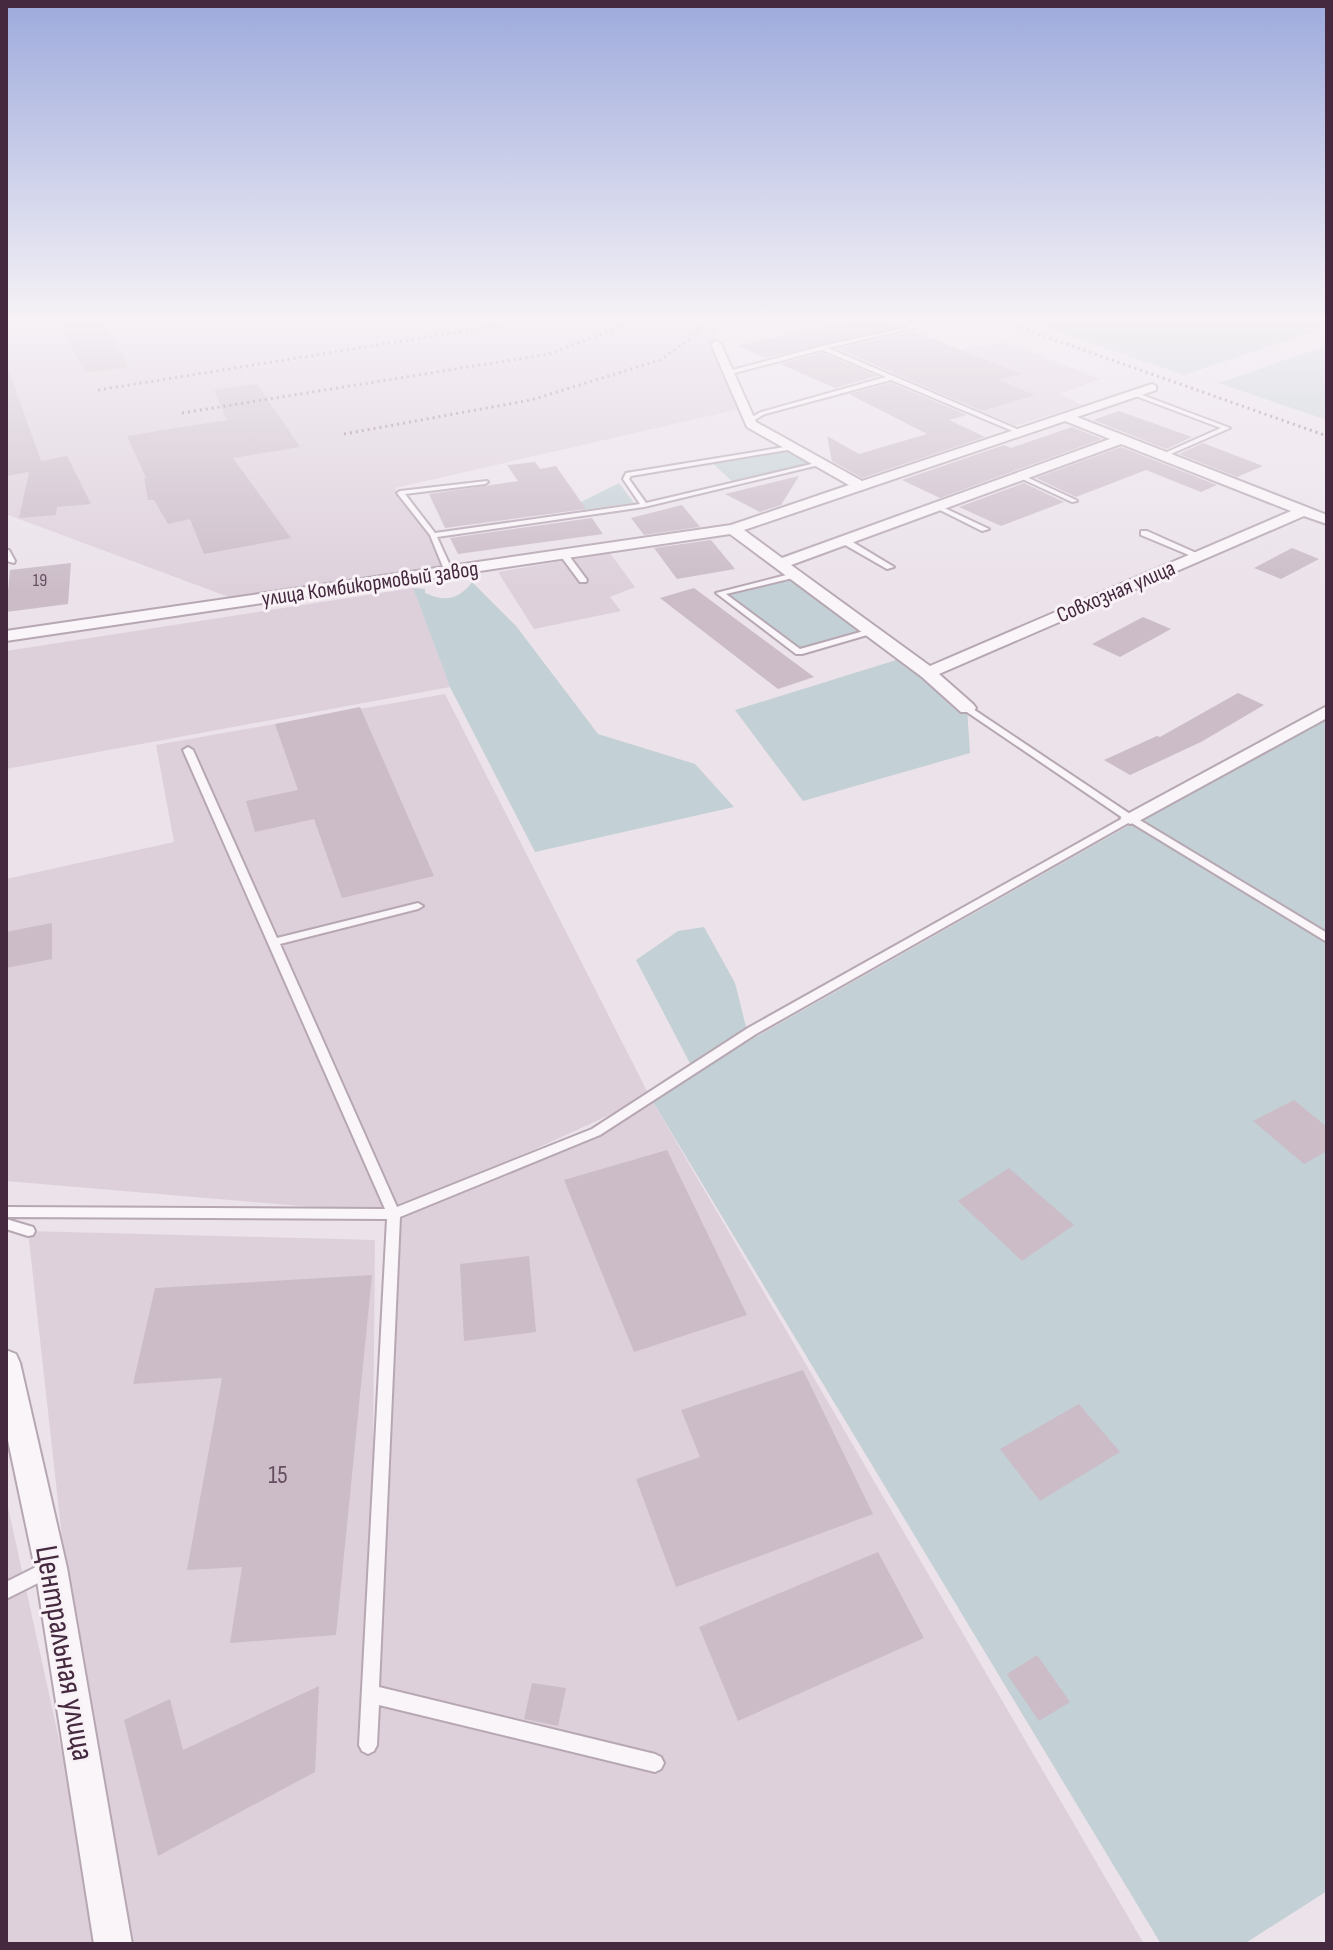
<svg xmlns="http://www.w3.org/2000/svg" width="1333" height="1950" viewBox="0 0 1333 1950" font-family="'Sofia Sans Condensed',sans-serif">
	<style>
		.built { fill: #ddd0db; fill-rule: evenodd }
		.green { fill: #c3d0d5 }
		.building { fill: #cbbcc8 }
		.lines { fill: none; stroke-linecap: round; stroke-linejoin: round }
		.lane-casing { stroke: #b6a7b3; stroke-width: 4 }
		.street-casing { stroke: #b6a7b3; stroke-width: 4 }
		.lane { fill: #f9f5f8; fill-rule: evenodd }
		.street { fill: #f9f5f8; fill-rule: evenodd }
		.rail { stroke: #957b91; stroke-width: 3; stroke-dasharray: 2 4; stroke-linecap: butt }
		.labels { text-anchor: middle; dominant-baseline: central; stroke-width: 6; stroke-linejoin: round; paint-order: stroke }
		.far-number-label { font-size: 18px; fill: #664e61 }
		.far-street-label { font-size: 22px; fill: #44293f; stroke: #f8f2f7 }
		.near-number-label { font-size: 26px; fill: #664e61 }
		.near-street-label { font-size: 32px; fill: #44293f; stroke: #f8f2f7 }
	</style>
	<rect width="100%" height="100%" fill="#ebe2ea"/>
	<path class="built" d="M6,318h720l-11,16 1,10 28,64 -349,80 38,47 14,30 -218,32 -221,-82z
		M1005,342l95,37 -40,15 22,11 -67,21 -123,-53 75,-25z
		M610,553l25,34 -25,10 11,14 -87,18 -36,-57z
		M413,588l37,99 -444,82v-118z
		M445,694l205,403 494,847h-1031l-17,-100 -68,-613 347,9 -4,425 23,-451 -388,-33v-302l168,-37 -18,-97zM642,1100l-47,32 -175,70z
		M6,1498l98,446h-98z"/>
	<path class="green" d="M1018,318h309v9l-143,48z
		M1327,346v74l-109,-37z
		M791,448l29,16 -85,20 -25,-23z
		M619,483l15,20 -52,7 -5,-6z
		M794,575l77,56 -72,21 -79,-59z
		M472,582l44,44 82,108 97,30 39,43 -199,45 -85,-165 -37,-99 12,1v4c20,9 34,7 47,-11z
		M906,657l61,51 3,45 -167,48 -68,-91z
		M1327,713v1178l-83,53h-83l-511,-847z
		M704,927l31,56 11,44 -53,42 -57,-109 42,-29z"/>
	<path class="building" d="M56,318h44l29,49 -44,6z
		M860,318h20l20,8 -135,32 -27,-12z
		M913,331l108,43 -22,6 36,15 -53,16 -144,-62z
		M822,353l55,23 -42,12 -55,-24z
		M9,371l32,90 26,-5 24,48 -34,3 -1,8 -37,3 10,-46 -23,4v-104z
		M891,383l76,32 -18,5 36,17 -123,41 -30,-17 -5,-25 32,18 68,-20 -78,-40z
		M257,384l43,63 -67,11 58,80 -87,16 -14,-35 -22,5 -14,-24h-6l-4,-22h2l-19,-42 100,-16 -13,-30z
		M1119,411l73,26 -26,12 -73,-29z
		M1072,427l30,12 -162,59 -38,-18 102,-35 7,3z
		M1203,443l60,23 -26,11 -58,-23z
		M1121,447l96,38 -16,7 -55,-22 -70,27 -40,-19z
		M535,462l5,7 16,-3 30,43 -141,19 -16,-34 89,-13 -11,-16z
		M799,476l-18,29 -21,7 -35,-18z
		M1024,483l40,19 -63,24 -42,-19z
		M682,505l18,22 -56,8 -13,-17z
		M592,518l11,16 -145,20 -8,-16z
		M711,540l24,29 -58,10 -23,-31z
		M1292,548l27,11 -38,20 -27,-11z
		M71,563l-3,41 -62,8 4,-42z
		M694,588l47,35 73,54 -36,12 -118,-91z
		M1143,617l28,12 -51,28 -28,-13z
		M1238,693l26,12 -63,37 -71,33 -26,-15 53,-24 3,1z
		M360,707l74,169 -92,22 -28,-79 -59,13 -9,-31 52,-11 -23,-66z
		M52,923v36l-46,9v-36z
		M1294,1100l33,27v24l-23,13 -51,-43z
		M667,1150l80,165 -113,37 -70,-172z
		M1009,1168l65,57 -52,36 -64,-60z
		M529,1256l7,76 -72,9 -4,-77z
		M372,1275l-36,360 -106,8 12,-76 -55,3 35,-192 -89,6 22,-96z
		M803,1370l70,144 -197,73 -40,-108 64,-22 -19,-47z
		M1079,1404l41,48 -80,49 -40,-52z
		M878,1552l46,86 -186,83 -39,-94z
		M1037,1655l33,47 -31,19 -32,-47z
		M532,1683l34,5 -8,38 -34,-7z
		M319,1686l-4,86 -157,84 -34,-136 46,-21 13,51z"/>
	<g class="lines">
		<g class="lane-casing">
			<path id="lane" d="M894,318h7l16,9 -89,21 191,82v2h-4l-124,-52 -126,34 -14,8h-4v-2l14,-8 125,-35 -64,-27 -95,25 -2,-1v-2l97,-26 87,-19z
				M1133,393h4l93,35 -66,29h-4v-2l61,-27 -88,-33z
				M791,446l2,1v2l-162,27 -2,3 17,24 174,-41 3,2 -179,43 -207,30 16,35 -4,2 -4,-2 -15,-37 -33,-42 3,-2 87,-10 1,1 -3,2 -80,10 30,39 205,-29 -17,-25 3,-6z
				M1020,474l56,26 1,1 -5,1 -54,-25 -1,-1z
				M934,505h4l51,24 -7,2 -48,-24z
				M1141,531h6l56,25 -7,2 -55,-23z
				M840,538h6l48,29 -7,2 -47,-27z
				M6,550h3l6,11 -1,2 -7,-2z
				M561,553h6l20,27 -1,2h-6l-20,-27z
				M794,573h3v4l-71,17 74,55 71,-20h3v4l-72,21h-6l-80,-61z
				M967,705l166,111 194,117v9l-197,-120 -374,212 -156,101 -200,82 -21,470 276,67 6,3 3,6 -3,6 -6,3 -276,-67 -2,40 -3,6 -6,3 -6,-3 -3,-6 28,-526 -381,-2v-10l379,2 -202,-459 5,-3 5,3 84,188 141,-35 5,3 -5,3 -138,35 117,263 195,-78 156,-101 375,-210 -159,-108v-4z
				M6,1219l27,8 2,4 -2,4 -5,1 -22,-7z
				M46,1562l6,2 2,6 -2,6 -46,23v-17z"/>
		</g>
		<g class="street-casing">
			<path id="street" d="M716,341l5,3 35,78 106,59 290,-97 4,2v4l-79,27 250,98v9l-23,-8 -365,158 34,30 3,4 -3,4h-12l-39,-35 -192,-143 -724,107v-10l725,-106 118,-40 -102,-58 -36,-83zM1065,421l45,18 -328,119 -38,-28zM1121,444l170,67 -361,155 -139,-101z
				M1327,706v12l-190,104 -7,2 -10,-6z
				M6,1350l10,4 4,9 47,205 65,376h-38l-59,-376 -29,-137z"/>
		</g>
		<use href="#lane" class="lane"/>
		<use href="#street" class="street"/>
		<path class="rail" d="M993,318l334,118
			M98,390l448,-72
			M182,413l367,-59 94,-36
			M344,434l187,-34 129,-40 33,-23 15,-19"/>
	</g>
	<linearGradient id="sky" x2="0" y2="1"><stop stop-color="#9daadc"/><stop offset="0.54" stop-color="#f6f2f6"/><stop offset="1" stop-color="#f6f2f6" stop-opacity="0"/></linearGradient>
	<rect width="1333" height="591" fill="url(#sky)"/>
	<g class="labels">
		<g class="far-number-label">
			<text x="40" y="580">19</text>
		</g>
		<g class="far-street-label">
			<text transform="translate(370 584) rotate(-8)">улица Комбикормовый завод</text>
			<text transform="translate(1116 592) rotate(-23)">Совхозная улица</text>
		</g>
		<g class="near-number-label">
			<text x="278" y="1475">15</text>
		</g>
		<g class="near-street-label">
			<text transform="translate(64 1653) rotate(80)">Центральная улица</text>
		</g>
	</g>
	<rect width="1333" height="1950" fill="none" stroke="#44293f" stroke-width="16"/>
</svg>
